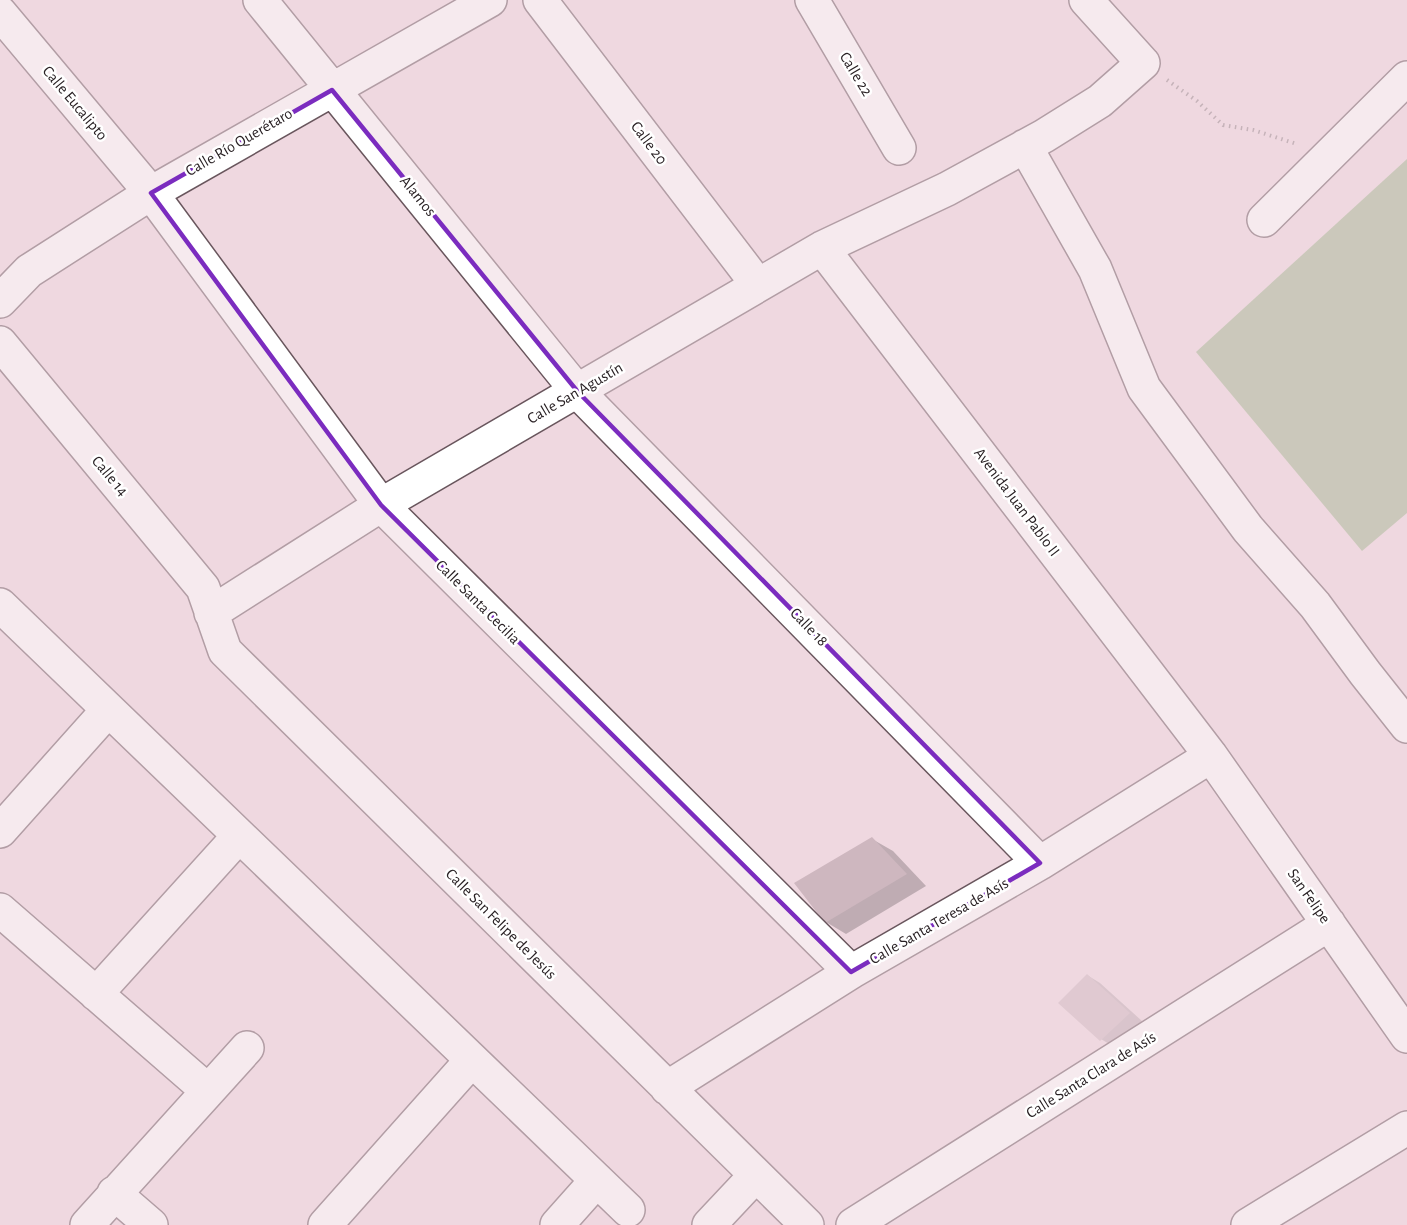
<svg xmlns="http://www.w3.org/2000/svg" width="1407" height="1225" viewBox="0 0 1407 1225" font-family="'Alegreya Sans',sans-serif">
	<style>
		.green { fill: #a0b48e }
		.shadow { fill: #0003 }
		.building { fill: #ceb7bf }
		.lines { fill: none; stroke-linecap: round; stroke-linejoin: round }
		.minor-casing { stroke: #69565d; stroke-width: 36 }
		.path { stroke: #95858b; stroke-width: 4; stroke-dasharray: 1.5 4.5; stroke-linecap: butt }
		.minor { stroke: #fff; stroke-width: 33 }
		.marked { fill: none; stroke: #7b2cbf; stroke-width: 4.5; stroke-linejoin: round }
		.labels { text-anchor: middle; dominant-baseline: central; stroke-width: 5; stroke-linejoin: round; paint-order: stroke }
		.street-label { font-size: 16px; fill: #292124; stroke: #fff }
	</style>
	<rect width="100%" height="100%" fill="#efd8e0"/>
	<path class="green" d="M1407,159v354l-45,38 -166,-199z"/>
	<path class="shadow" d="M872,839l21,12 33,35 -80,48 -20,-12z
		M1087,975l13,8 42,38 -28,26 -13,-8z"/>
	<path class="building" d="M872,837l35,37 -82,49 -31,-40z
		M1087,974l43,39 -30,28 -42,-38z"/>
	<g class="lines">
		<g class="minor-casing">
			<path id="minor" d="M260,0l318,392 462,471
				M540,0l218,285
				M812,0l87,148
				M0,13l151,180 230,312 470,467
				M1025,146l70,123 49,119 104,141 67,76 50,68 42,53
				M1264,220l143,-142
				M822,248l389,508 196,280
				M0,301l29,-30 122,-78 339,-193
				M0,343l203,245 22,63 582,574
				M0,605l628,605
				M211,613l170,-108 441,-257 125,-59 97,-53 56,-35 43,-38 -57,-63
				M0,831l108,-121
				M0,910l208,181
				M96,994l143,-158
				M667,1088l184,-116 189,-109 171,-107
				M114,1193l37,32
				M87,1225l160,-177
				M325,1225l147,-165
				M557,1225l40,-45
				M709,1225l47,-50
				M853,1225l476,-301
				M1248,1225l159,-97"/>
		</g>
		<path class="path" d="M1167,80l30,21 26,24 30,5 44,14"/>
		<use href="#minor" class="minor"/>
	</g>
	<path d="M0 0H1407V1225H0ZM332,90l246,302 462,471 -189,109 -470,-467 -230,-312z" fill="#efd8e0" fill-opacity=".55" fill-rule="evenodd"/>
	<path class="marked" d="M332,90l246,302 462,471 -189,109 -470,-467 -230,-312z"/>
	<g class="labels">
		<g class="street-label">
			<text transform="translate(856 74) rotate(59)">Calle 22</text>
			<text transform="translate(75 103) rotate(50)">Calle Eucalipto</text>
			<text transform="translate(239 142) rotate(-30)">Calle Río Querétaro</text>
			<text transform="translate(649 143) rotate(53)">Calle 20</text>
			<text transform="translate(418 196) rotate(51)">Alamos</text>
			<text transform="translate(575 393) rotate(-30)">Calle San Agustín</text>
			<text transform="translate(110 476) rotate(50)">Calle 14</text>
			<text transform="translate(1017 502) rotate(53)">Avenida Juan Pablo II</text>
			<text transform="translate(478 602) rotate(45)">Calle Santa Cecilia</text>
			<text transform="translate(809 627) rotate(46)">Calle 18</text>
			<text transform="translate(1309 896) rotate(55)">San Felipe</text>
			<text transform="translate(939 921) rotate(-30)">Calle Santa Teresa de Asís</text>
			<text transform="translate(501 924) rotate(45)">Calle San Felipe de Jesús</text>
			<text transform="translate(1091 1075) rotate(-32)">Calle Santa Clara de Asís</text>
		</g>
	</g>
</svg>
